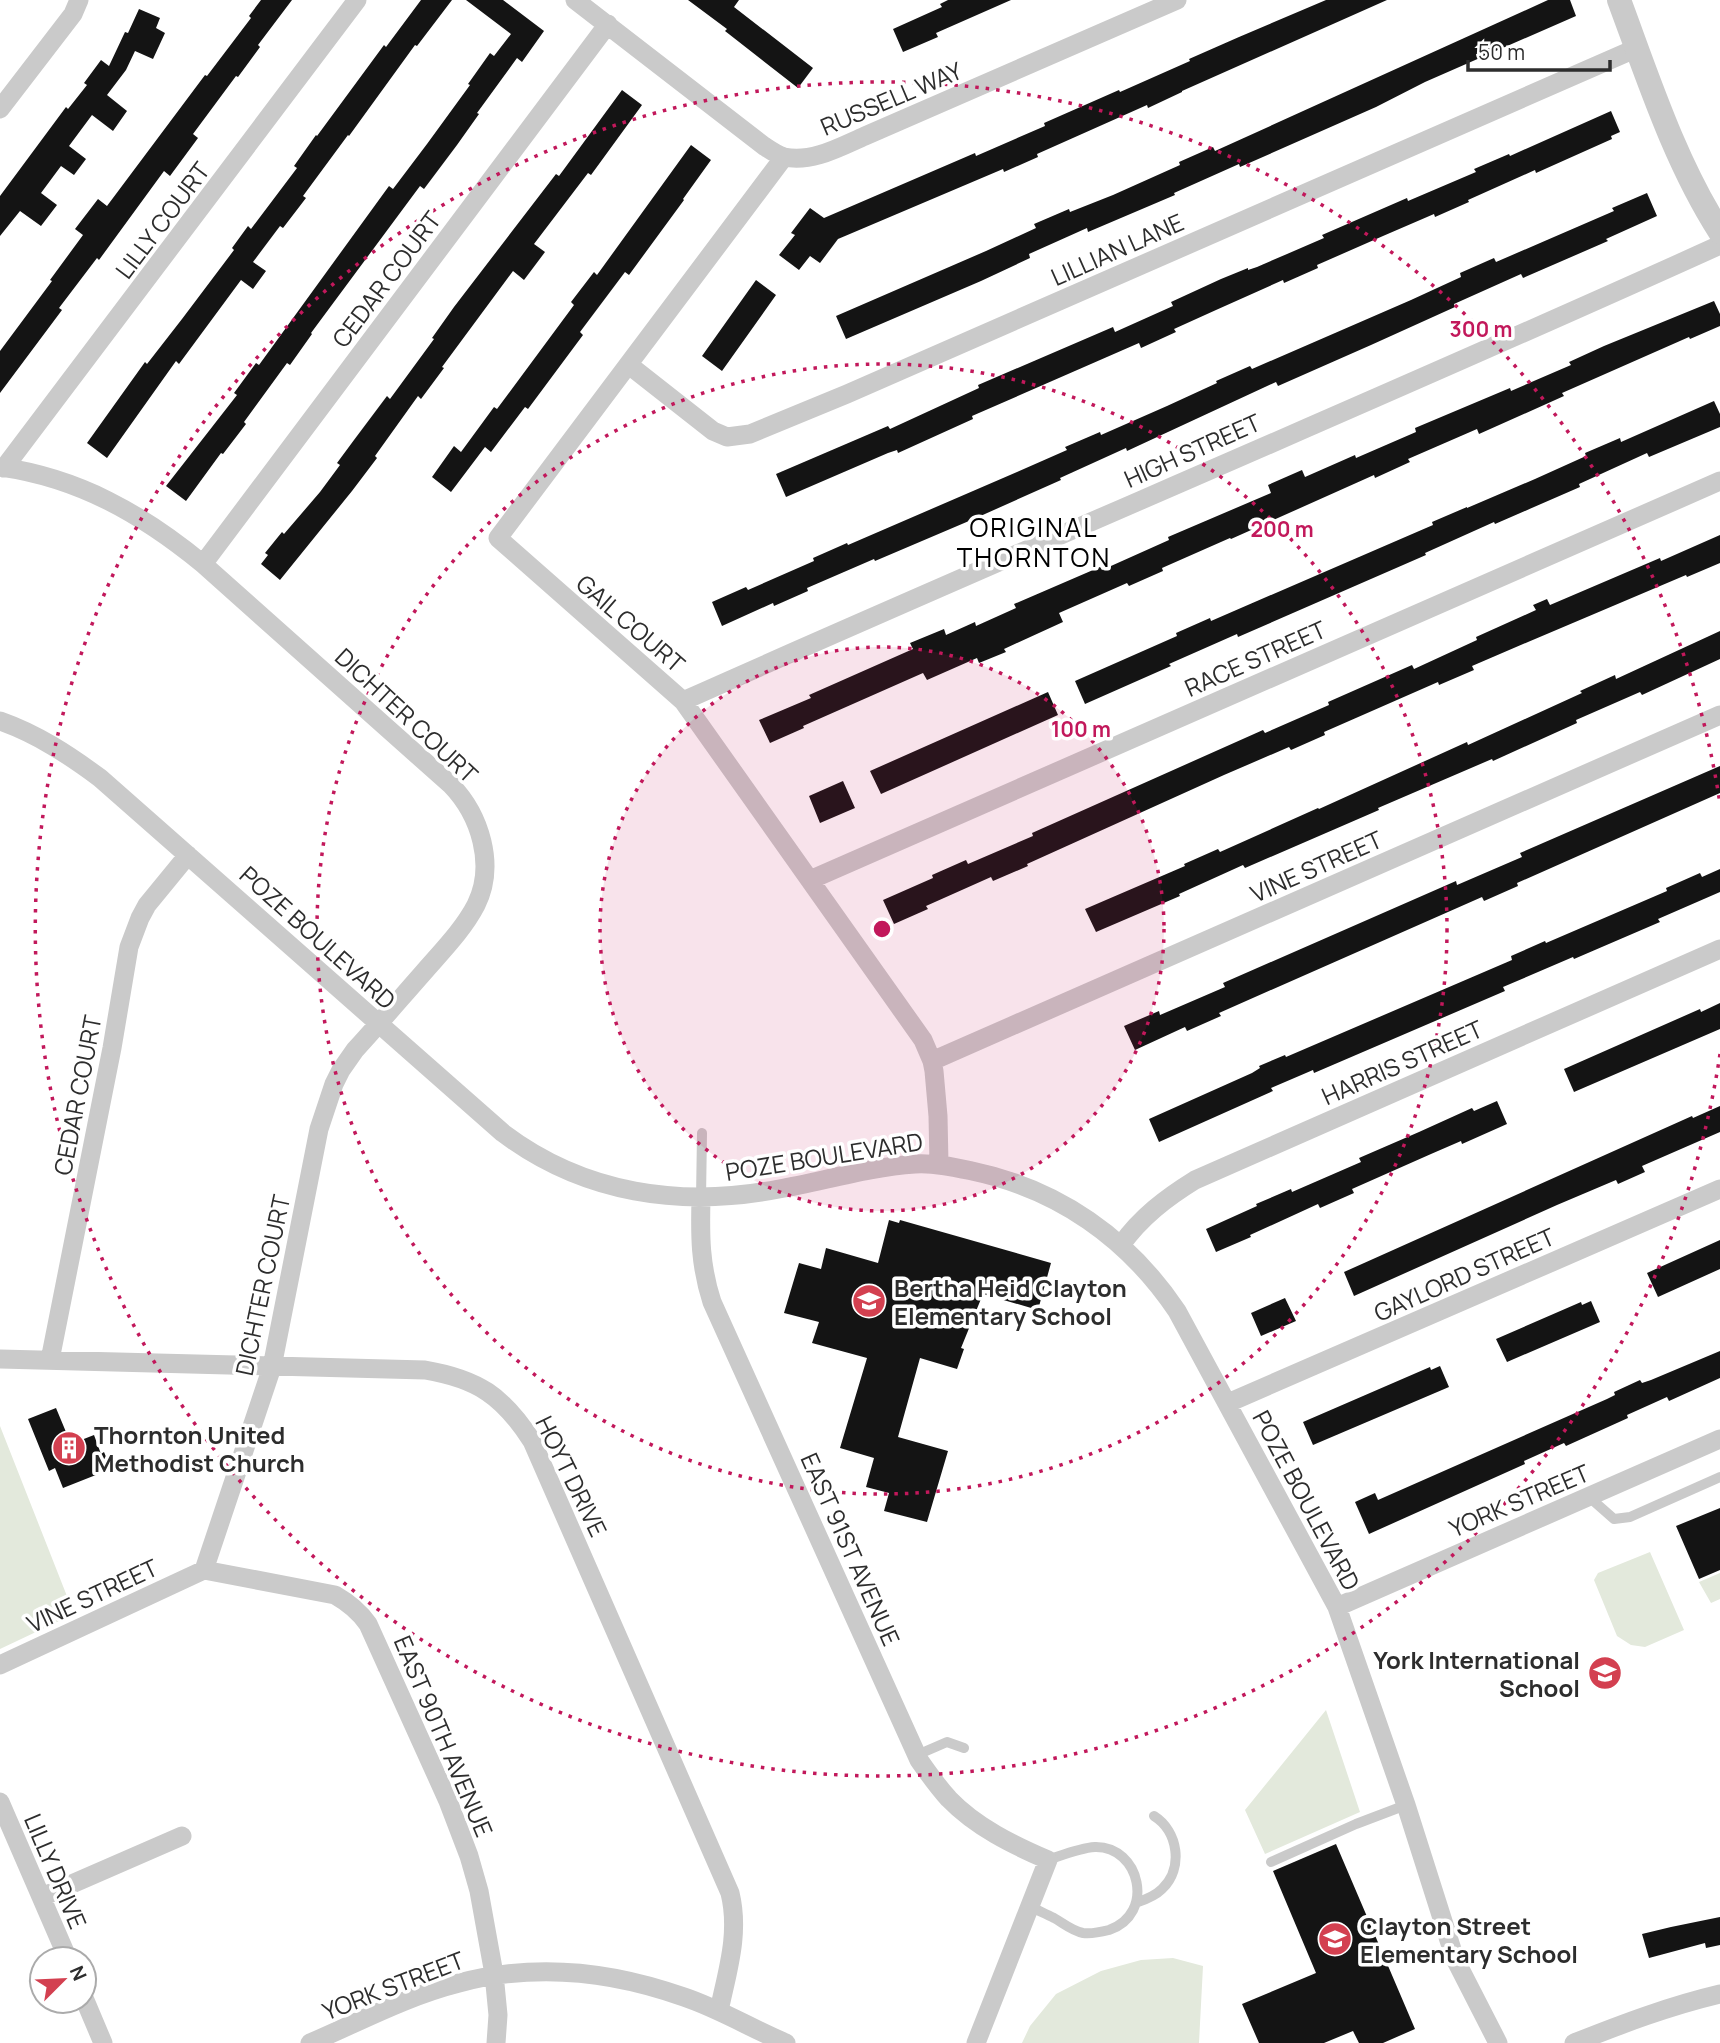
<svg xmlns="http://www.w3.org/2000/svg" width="1720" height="2043" viewBox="0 0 1720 2043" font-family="Manrope,sans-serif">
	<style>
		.green { fill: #e3e9dc }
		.building { fill: #141414 }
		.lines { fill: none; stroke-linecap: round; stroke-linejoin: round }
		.service { stroke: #cacaca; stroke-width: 10 }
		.minor { stroke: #cacaca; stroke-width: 19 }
		.tertiary { stroke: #cacaca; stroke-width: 24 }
		.ring { fill: none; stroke: #c2185b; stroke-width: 3.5; stroke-dasharray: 3.5 7 }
		.labels { text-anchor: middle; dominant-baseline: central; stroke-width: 7; stroke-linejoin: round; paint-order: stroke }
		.street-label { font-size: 24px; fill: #2d2d2d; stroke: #fff }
		.poi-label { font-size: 24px; font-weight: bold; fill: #2d2d2d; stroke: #fff; text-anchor: start }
		.neighbourhood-label { font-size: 26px; letter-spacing: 2px; fill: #000; stroke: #fff }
		.centre { fill: #c2185b; stroke: #fff; stroke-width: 3.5 }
		.ring-label { font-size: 21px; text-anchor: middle; font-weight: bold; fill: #c2185b; stroke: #fff; stroke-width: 7; stroke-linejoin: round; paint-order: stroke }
	</style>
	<rect width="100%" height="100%" fill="#fff"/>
	<path class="green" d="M0,1426l74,188 -74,35z
		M1650,1552l34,78 -39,17 -14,-2 -14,-9 -23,-56 4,-7z
		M1720,1573v26l-9,4 -12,-21z
		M1326,1710l34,102 -95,42 -20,-44z
		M1173,1958l30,8 -4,77h-177l8,-17 26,-32 45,-23 40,-11z"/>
	<path class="building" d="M261,0h31l-34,45 2,2 -22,30 -2,-1 -43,58 5,4 -28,38 -6,-5 -65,89 -2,-2 -38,50 3,2 -62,83v-42l52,-70 -2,-1 33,-45 -8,-6 23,-30 9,7 98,-131 2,1 44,-58 -2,-2z
		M421,0h31l-35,46 -2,-1 -66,91 -1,-1 -45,61 3,2 -23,30 -3,-2 -27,36 13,9 -13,18 -12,-9 -62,84 -3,-3 -69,97 -20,-15 58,-81 2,2 35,-45 52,-69 -2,-2 16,-22 3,3 46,-61 -3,-2 22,-31 1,1 67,-91 2,2z
		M466,0h37l41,31 -22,31 -5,-4 -40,55 2,1 -22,31 -33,44 -4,-3 -109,147 1,1 -22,31 -3,-2 -43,59 2,2 -23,30 -2,-1 -35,48 -20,-15 71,-91 -3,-2 22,-30 3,2 130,-179 4,3 34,-45 43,-59 -2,-1 22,-31 4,3 17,-22z
		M688,0h51l-5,7 79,61 -15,20 -73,-57 2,-2z
		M948,0h63l-75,33 2,4 -35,15 -10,-23 49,-22 -2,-3z
		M1326,0h61l-205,91v1l-34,16 -1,-3 -110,49 1,3 -34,15 -1,-3 -165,70 -18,24 -10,-7 -11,14 -20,-15 16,-20 -4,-2 19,-25 14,10 151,-65 1,3 69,-30 -1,-3 75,-33 1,2 70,-31 -1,-2 50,-22z
		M1548,0h22l6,16 -151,66 -49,25 -136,60 -1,-3 -65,29 1,2 -87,37 -1,-4 -58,26 1,4 -49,23 -135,58 -10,-23 150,-65 50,-23 -2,-4 35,-15 1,3 43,-17 67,-30 -1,-3 34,-15 2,4z
		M139,9l21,9 -4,10 9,5 -12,26 -18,-8 -9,19 -19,25 20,16 -14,20 -21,-16 -23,31 17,13 -12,16 -13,-9 -20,27 16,12 -16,21 -21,-15 -20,25v-40l66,-89 2,2 19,-24 -3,-2 17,-23 8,6 16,-34 3,1z
		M622,90l20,15 -51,70 -3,-2 -54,71 11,8 -21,28 -11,-9 -71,96 2,1 -23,31 -3,-3 -43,60 2,2 -25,33 -72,89 -19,-16 7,-9 -3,-2 17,-21 2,2 36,-42 20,-27 -3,-2 17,-23 33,-44 3,3 44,-60 -2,-1 22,-31 102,-133 3,2z
		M1611,111l9,21 -9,4 1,3 -76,34 -1,-3 -67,30 1,2 -34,15 -1,-3 -51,22 -66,29 1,3 -34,15 -1,-3 -67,30 -42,19 2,3 -35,16 -2,-5 -167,73 1,3 -75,34 -1,-3 -9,3 -102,44 -10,-23 112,-48 2,3 89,-41 -1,-3 135,-58 2,5 58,-26 -2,-4 50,-23 27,-11v2l9,-3 67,-29 -2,-3 85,-37 1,3 68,-29 -2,-3 35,-15 1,2z
		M691,145l20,15 -28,39 1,1 -55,75 -4,-3 -45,60 3,3 -55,74 -3,-2 -34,45 -6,-5 -34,45 -19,-15 22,-31 7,6 33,-45 3,2 77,-104 -3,-3 23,-30 3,3z
		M1647,193l10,23 -51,23 2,2 -85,37 -2,-4 -67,30 1,3 -84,38 -93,41 -2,-4 -149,69 -1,-3 -66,30 1,2 -85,38 -101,43 -1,-2 -67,29 1,3 -34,15 -1,-3 -51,23 -10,-24 34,-15 2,3 66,-29 -1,-3 34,-15 1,2 169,-73 50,-22 -2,-3 35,-15 1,3 66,-29 50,-23 -1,-2 34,-15 2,3 159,-69 50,-23 -1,-4 34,-15 2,4 51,-22 67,-29 -2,-3z
		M756,280l20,15 -54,76 -20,-15z
		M1714,301l6,13v12l-30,13 -1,-2 -127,56 2,3 -85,38 -2,-5 -69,30 2,3 -35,16 -1,-3 -143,64 -1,-1 -68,30 1,3 -34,15 -2,-3 -68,30 4,9 -59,27 2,3 -27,11 -2,-5 -50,22 -4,-7 -120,53 1,2 -34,15 -11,-23 52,-22 -2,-3 104,-46 -3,-6 34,-14 2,6 29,-13 1,4 40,-18 -2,-4 86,-37 2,3 67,-30 -1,-3 103,-44 -3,-8 34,-15 3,7 50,-22 1,3 60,-26 -1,-4 95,-40 1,3 60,-26 -2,-3 35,-16z
		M1714,401l6,13v13l-71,30 -2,-4 -68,31 1,3 -85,37 -1,-2 -69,31 1,2 -188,82 -1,-3 -68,30 2,2 -86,38 -10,-23 102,-45 -1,-3 34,-15 1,3 222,-96 -1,-3 35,-15v1l68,-29 51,-23 -1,-3 35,-15 1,4z
		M1720,535v28l-33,14 -1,-2 -158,67 -56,24 2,4 -35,15 -1,-3 -114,50 1,3 -34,15 -2,-3 -65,28 -197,89 1,2 -35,15 -2,-4 -65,29 2,3 -34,15 -11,-24 50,-22 -1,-3 34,-15 2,4 65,-28 -1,-3 231,-103 2,3 64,-28 -1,-3 84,-37 2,4 63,-29 -1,-3 60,-27 -3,-5 14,-6 3,6 110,-47 1,3z
		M1720,631v28l-78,36 -2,-3 -64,28 1,3 -84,38 -1,-2 -114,49 1,2 -134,58 -2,-3 -64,29 1,2 -84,36 -11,-23 100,-43 -1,-2 34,-15 2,3 98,-44 1,1 148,-67 1,3 114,-52 -2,-2 35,-16 1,4z
		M1048,692l10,23 -177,79 -11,-23z
		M1720,766v27l-203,90 1,3 -34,15 -2,-4 -263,116 2,3 -34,15 -2,-4 -50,23 -11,-24 35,-15 1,4 65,-28 -2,-4 233,-102 1,4 65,-28 -2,-4z
		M843,781l12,27 -35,15 -11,-27z
		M1720,869v23l-62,27 2,3 -86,37 -1,-2 -70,30 2,4 -191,82 -1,-3 -42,18 2,3 -114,51 -10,-23 103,-46 8,-5 -1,-2 26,-11 1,2 226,-97 -1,-4 34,-15 1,2 121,-52 -1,-3 34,-15 2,4z
		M1720,1003v26l-146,63 -10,-23 136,-60 1,3z
		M1497,1101l10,23 -45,20 -1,-3 -30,13 -79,35 2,4 -34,15 -2,-4 -68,31 1,2 -35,15 -10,-23 51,-23 -1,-2 35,-15 1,3 69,-30 -2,-4 60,-26 53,-24 2,3z
		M1720,1106v26l-78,34 3,6 -27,12 -2,-4 -59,25 -203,91 -10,-24 348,-156 1,2z
		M889,1220l10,3 1,-3 151,43 -13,47 -55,-16 -22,54 3,1 -7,20 -37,-11 -22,79 50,14 -21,71 -43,-11 5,-18 -23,-6 8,-29 -34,-10 27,-90 -55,-15 7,-21 -35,-9 15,-50 22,6 5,-21 52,15z
		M1720,1240v29l-62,28 -11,-24z
		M1285,1298l11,23 -35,15 -10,-23z
		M1591,1301l9,21 -93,40 -11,-23 85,-37 1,3z
		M1720,1351v27l-51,23 -2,-4 -40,18 1,3 -62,28 -2,-3 -40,18 1,3 -156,70 -14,-32 20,-9 3,7 229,-101 8,-4 -1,-3 26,-12 2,3 9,-3z
		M1440,1366l9,21 -136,58 -10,-23 127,-55 1,3z
		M56,1408l15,36 23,-9 7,19 3,-2 7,17 -48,19 -8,-20 -6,3 -21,-52z
		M1720,1508v62l-21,9 -23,-53z
		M1336,1844l79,185 -32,14h-24l-6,-12 -29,12h-65l-17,-39 74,-31 -43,-102z
		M1720,1917v28l-14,3 -1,-5 -56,15 -7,-24 29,-7z"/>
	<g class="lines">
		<path class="service" d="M701,1198l1,-65
			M1589,1497l25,22 16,-2 90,-40
			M917,1755l30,-13 17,6
			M1271,1862l85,-38 50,-19
			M1138,1902c9,-3 17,-6 24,-13 22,-21 16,-58 -8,-73
			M1029,1906c8,4 17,8 25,12 9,5 18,13 29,15 8,1 18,-1 26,-3 47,-16 31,-84 -14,-83 -16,1 -32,8 -47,13"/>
		<path class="minor" d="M575,0l189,146c6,4 13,9 20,11 28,6 56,-10 81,-21l312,-136
			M0,109l73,-95 6,-14
			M784,157l-286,381 185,163 240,339 9,21 2,10 4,45 1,48
			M629,365l84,66 14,6 23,-3 97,-40 790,-346
			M0,467c79,11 142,47 203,97l248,221c29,30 45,80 25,120 -13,25 -34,46 -53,68 -23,26 -45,52 -68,77l-14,20 -7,14 -15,45 -47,238 -68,203
			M4,468l353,-468
			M203,564l405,-540
			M683,701c345,-154 693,-300 1037,-456
			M0,721c37,13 69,34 100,57l403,355c81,61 178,75 276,56 45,-8 90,-22 136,-25 20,-1 38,3 57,7 86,18 156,67 205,140l160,296 69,198 49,154 43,84
			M810,880l910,-399
			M932,1061l788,-346
			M701,1198c-1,38 -1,67 11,104l207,458c9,13 19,27 30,39 27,28 64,46 99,61l-72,183
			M1121,1245c20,-28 45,-47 74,-65l525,-231
			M0,1359l425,11c53,9 78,26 107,71l198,452c10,41 -3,79 -11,118
			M50,1360l62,-312 17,-101 11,-29 7,-13 41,-50
			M1228,1403l492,-214
			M204,1570l131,25c14,8 24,16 33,29l80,177 21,55 10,35 15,83 4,41 -2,28
			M1337,1607l383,-168
			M0,1665l204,-95
			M0,1802l68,157
			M42,1897l140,-61
			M84,1998l19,45
			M310,2043c49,-21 97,-47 149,-60 75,-20 152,-12 225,14 36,12 68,32 102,46
			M1574,2043c48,-19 95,-37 146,-49"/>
		<path class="tertiary" d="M1619,0c29,78 56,162 101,232"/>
	</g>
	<circle cx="882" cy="929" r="282" fill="#c2185b" fill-opacity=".12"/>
	<g class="ring">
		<circle cx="882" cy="929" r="282"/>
		<circle cx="882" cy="929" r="565"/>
		<path d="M1720 1054A847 847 0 1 1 1720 804"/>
	</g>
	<defs>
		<g id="school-disc" transform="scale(1.75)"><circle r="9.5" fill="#d34050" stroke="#fff"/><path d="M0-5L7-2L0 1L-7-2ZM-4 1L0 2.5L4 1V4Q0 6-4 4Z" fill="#fff"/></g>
		<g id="building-disc" transform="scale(1.75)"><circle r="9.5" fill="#d34050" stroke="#fff"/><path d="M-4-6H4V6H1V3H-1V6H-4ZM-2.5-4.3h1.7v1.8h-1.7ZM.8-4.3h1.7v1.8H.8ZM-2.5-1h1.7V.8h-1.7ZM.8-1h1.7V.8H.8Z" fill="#fff"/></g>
	</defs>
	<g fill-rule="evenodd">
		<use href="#school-disc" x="869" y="1301"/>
		<use href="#building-disc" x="69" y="1448"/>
		<use href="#school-disc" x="1605" y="1673"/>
		<use href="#school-disc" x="1335" y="1939"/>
	</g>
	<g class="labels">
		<g class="street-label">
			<text transform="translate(891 98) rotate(-23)">RUSSELL WAY</text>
			<text transform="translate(162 220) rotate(-53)">LILLY COURT</text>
			<text transform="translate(1117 249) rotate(-24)">LILLIAN LANE</text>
			<text transform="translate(386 279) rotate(-53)">CEDAR COURT</text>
			<text transform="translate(1192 450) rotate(-24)">HIGH STREET</text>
			<text transform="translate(631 623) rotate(41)">GAIL COURT</text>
			<text transform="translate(1255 658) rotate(-24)">RACE STREET</text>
			<text transform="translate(407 715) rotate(43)">DICHTER COURT</text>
			<text transform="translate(1316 866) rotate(-24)">VINE STREET</text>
			<text transform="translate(318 937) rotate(42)">POZE BOULEVARD</text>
			<text transform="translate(1402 1062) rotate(-24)">HARRIS STREET</text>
			<text transform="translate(77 1095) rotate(-79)">CEDAR COURT</text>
			<text transform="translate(824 1156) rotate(-9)">POZE BOULEVARD</text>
			<text transform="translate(1464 1274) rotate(-24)">GAYLORD STREET</text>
			<text transform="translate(262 1285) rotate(-78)">DICHTER COURT</text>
			<text transform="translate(572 1476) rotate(64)">HOYT DRIVE</text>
			<text transform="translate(1307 1500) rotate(62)">POZE BOULEVARD</text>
			<text transform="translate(1519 1500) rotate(-23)">YORK STREET</text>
			<text transform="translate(851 1549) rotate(66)">EAST 91ST AVENUE</text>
			<text transform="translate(92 1595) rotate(-25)">VINE STREET</text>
			<text transform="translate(444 1736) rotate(67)">EAST 90TH AVENUE</text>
			<text transform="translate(56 1871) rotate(67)">LILLY DRIVE</text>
			<text transform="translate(393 1985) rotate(-21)">YORK STREET</text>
		</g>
		<g class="poi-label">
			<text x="894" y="1287">Bertha Heid Clayton<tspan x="894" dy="28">Elementary School</tspan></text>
			<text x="94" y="1434">Thornton United<tspan x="94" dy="28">Methodist Church</tspan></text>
			<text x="1580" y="1659" text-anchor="end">York International<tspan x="1580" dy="28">School</tspan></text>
			<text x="1360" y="1925">Clayton Street<tspan x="1360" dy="28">Elementary School</tspan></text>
		</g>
		<g class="neighbourhood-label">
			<text x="1034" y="527">ORIGINAL<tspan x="1034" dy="30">THORNTON</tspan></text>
		</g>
	</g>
	<circle cx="882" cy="929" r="10" class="centre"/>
	<g class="ring-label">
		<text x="1481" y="337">300 m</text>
		<text x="1282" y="537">200 m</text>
		<text x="1081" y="737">100 m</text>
	</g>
	<g transform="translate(63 1980) rotate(66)"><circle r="33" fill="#ffffff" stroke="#ababab" stroke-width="2"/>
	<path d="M0-5L12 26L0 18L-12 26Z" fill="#d34050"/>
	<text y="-10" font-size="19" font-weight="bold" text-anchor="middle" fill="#2d2d2d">N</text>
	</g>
	<path d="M1468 60v10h142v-10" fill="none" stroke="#2d2d2d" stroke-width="3.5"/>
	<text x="1478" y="60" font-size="21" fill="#2d2d2d" stroke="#ffffff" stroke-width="5" paint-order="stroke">50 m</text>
</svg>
